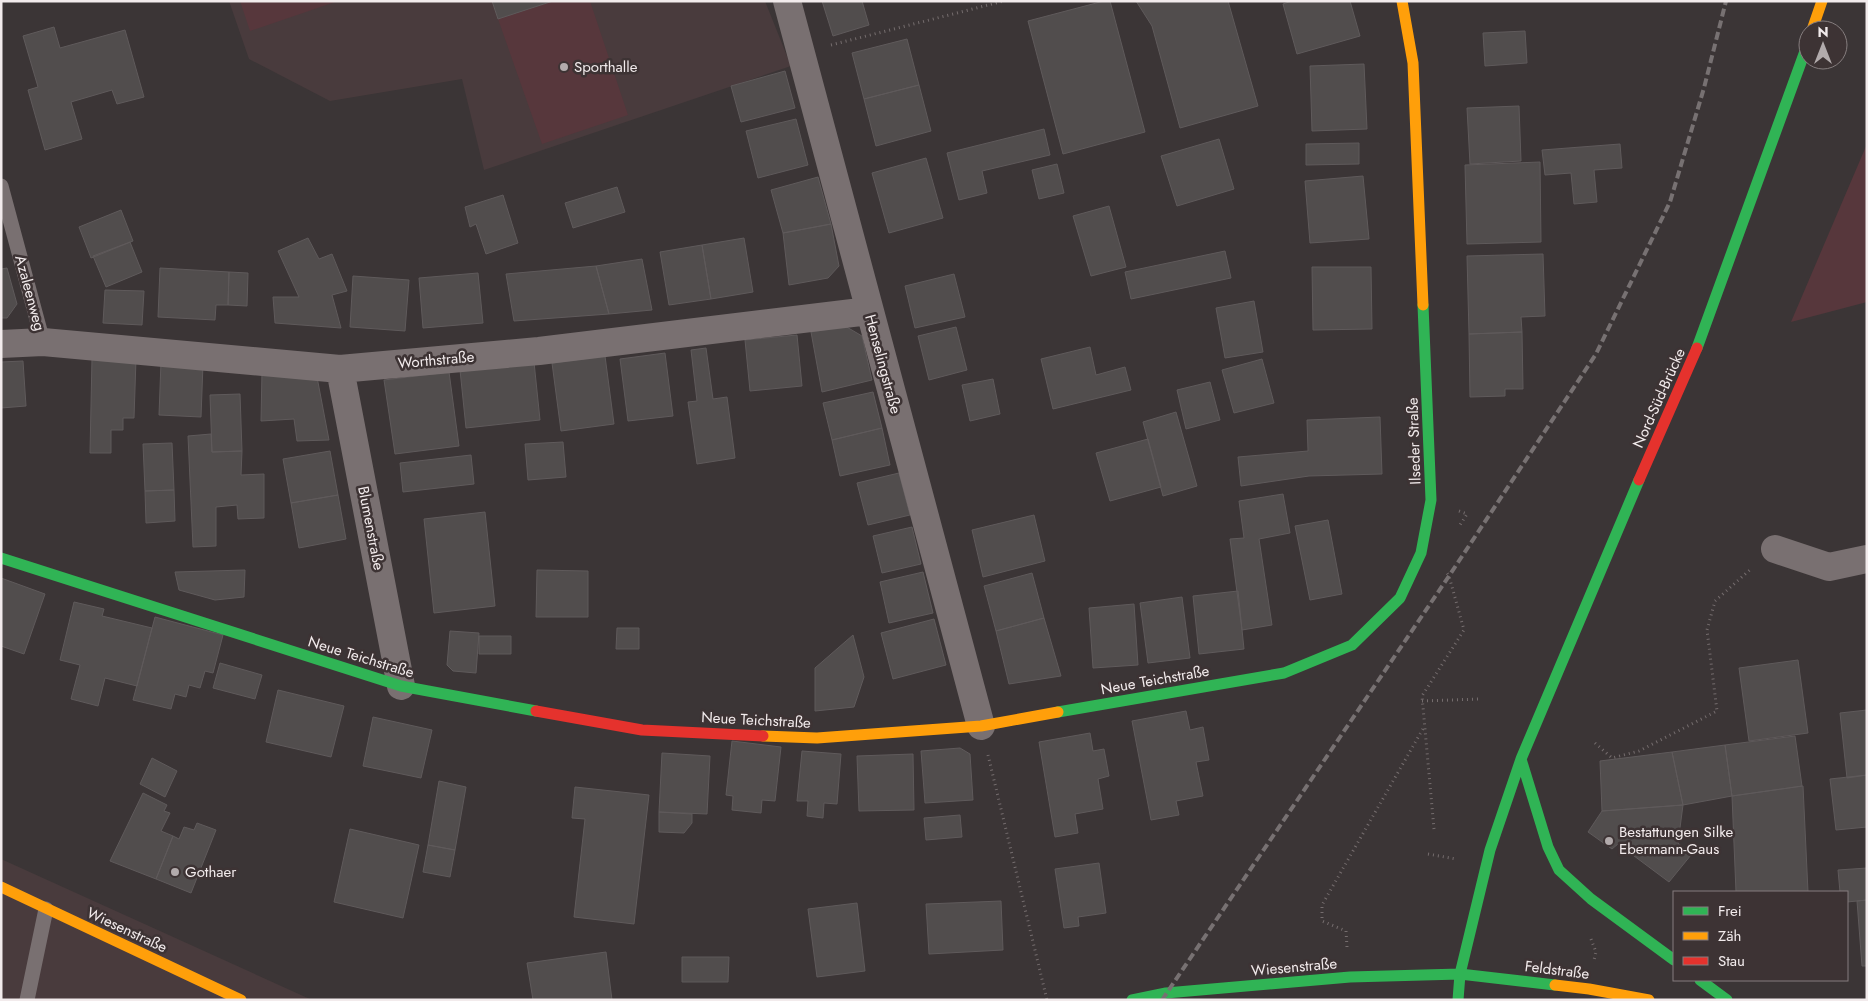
<svg xmlns="http://www.w3.org/2000/svg" width="1868" height="1001" viewBox="0 0 1868 1001" font-family="Jost,sans-serif">
	<style>
		.built { fill: #493b3d }
		.green { fill: #57373c }
		.building { fill: #514d4d; stroke: #5f5a5b }
		.lines { fill: none; stroke-linecap: round; stroke-linejoin: round }
		.path { stroke: #756d6e; stroke-width: 3; stroke-dasharray: 1 4; stroke-linecap: butt }
		.lane { stroke: #797071; stroke-width: 15 }
		.street { stroke: #797071; stroke-width: 28 }
		.fast { stroke: #30b455; stroke-width: 11 }
		.slow { stroke: #ff9f0a; stroke-width: 11 }
		.jam { stroke: #e5322d; stroke-width: 11 }
		.rail { stroke: #777172; stroke-width: 4; stroke-dasharray: 8 4; stroke-linecap: butt }
		.poi-dot { fill: #b2abac; stroke: #3d3334; stroke-width: 2 }
		.labels { text-anchor: middle; dominant-baseline: central; stroke-width: 5; stroke-linejoin: round; paint-order: stroke }
		.poi-label { font-size: 15px; fill: #f2ebec; stroke: #3d3334; text-anchor: start }
		.street-label { font-size: 15px; fill: #f2ebec; stroke: #3d3334 }
	</style>
	<rect width="100%" height="100%" fill="#3b3536"/>
	<path class="built" d="M229,1h536l26,65 -307,104 -22,-91 -132,22 -81,-42z
		M1,859l311,141h-311z"/>
	<path class="green" d="M240,1h98l-88,30z
		M553,1h37l38,114 -86,29 -44,-125z
		M1867,144v158l-76,20z"/>
	<path class="building" d="M492,1h61l-55,18z
		M822,1h40l7,24 -36,11z
		M1104,1h6l35,131 -82,22 -35,-133z
		M1136,1h92l30,105 -78,22 -28,-102z
		M1292,1h58l10,35 -63,18 -14,-50z
		M54,27l6,21 65,-18 19,67 -27,7 -5,-14 -41,12 11,37 -37,11 -17,-60 10,-3 -15,-51z
		M1525,31l2,32 -42,3 -2,-33z
		M907,39l12,46 -55,14 -12,-46z
		M1364,64l3,65 -55,2 -2,-65z
		M785,71l10,37 -54,14 -10,-36z
		M919,85l12,46 -55,15 -12,-47z
		M1519,106l2,55 -51,3 -3,-56z
		M796,119l12,46 -50,13 -12,-47z
		M1044,129l6,26 -68,16 5,22 -28,7 -12,-47z
		M1219,139l15,50 -57,17 -16,-50z
		M1359,143v21l-53,1v-21z
		M1620,144l2,24 -28,2 3,32 -23,2 -3,-31 -26,2 -3,-25z
		M926,158l17,60 -54,15 -17,-60z
		M1540,162l1,80 -74,2 -2,-79z
		M1057,164l7,29 -25,6 -7,-29z
		M1363,176l6,63 -59,4 -5,-62z
		M818,177l13,47 -48,9 -12,-43z
		M617,187l8,25 -52,16 -8,-25z
		M503,195l15,48 -32,11 -10,-30 -6,3 -5,-20z
		M1109,206l17,61 -35,9 -18,-60z
		M121,210l12,31 -42,17 -12,-31z
		M831,224l8,42 -11,12 -39,7 -6,-52z
		M308,238l11,21 13,-5 15,37 -15,4 9,33 -66,-5 -2,-26h26l-21,-46z
		M744,238l9,54 -42,7 -9,-54z
		M130,242l12,30 -36,15 -13,-31z
		M702,245l9,54 -42,6 -9,-53z
		M1225,251l6,27 -100,21 -6,-27z
		M1543,254l2,62 -24,1 1,15 -53,2 -2,-78z
		M642,259l10,51 -43,4 -13,-48z
		M596,266l13,48 -95,7 -8,-47z
		M1312,267h59l1,62 -59,1z
		M7,268l10,36 -10,14h-6v-49z
		M160,268l69,4 -1,33h-12l-1,15 -57,-3z
		M229,272l19,1 -1,33 -19,-1z
		M478,273l5,50 -60,5 -4,-50z
		M954,274l11,43 -50,11 -10,-42z
		M353,276l56,4 -4,51 -55,-4z
		M105,290l39,1 -2,34 -39,-2z
		M1254,301l9,51 -38,6 -9,-50z
		M845,326l17,10 10,44 -50,12 -11,-60z
		M956,327l11,43 -38,10 -11,-44z
		M1522,332l1,57h-18v7l-35,1 -1,-63z
		M797,335l5,51 -52,5 -5,-51z
		M1090,347l6,28 29,-8 6,23 -78,19 -12,-50z
		M706,348l7,51 14,-2 8,61 -38,6 -9,-62 9,-1 -6,-51z
		M665,353l8,63 -45,5 -8,-62z
		M605,356l9,68 -53,7 -9,-68z
		M92,358l44,1 -2,59h-11v12h-12v23h-21z
		M1262,359l12,44 -40,10 -12,-43z
		M23,361l3,45 -25,2v-46z
		M161,362l42,2 -2,53 -42,-2z
		M534,362l6,58 -74,8 -6,-58z
		M262,371l55,6 12,63 -32,1 -3,-22 -33,2z
		M449,372l10,74 -64,8 -11,-74z
		M993,379l7,35 -30,7 -8,-36z
		M1210,382l10,38 -34,9 -9,-39z
		M873,392l9,36 -50,12 -9,-37z
		M240,394l2,57 -30,1 -2,-57z
		M1176,412l21,74 -34,10 -20,-74z
		M1380,417l2,57 -73,2 -68,10 -3,-29 70,-6 -1,-31z
		M882,428l8,37 -50,11 -8,-36z
		M211,434l1,18 30,-1 -1,24 23,-1v44l-26,1 -1,-14 -21,2v39l-23,1 -5,-111z
		M1148,439l13,48 -51,14 -14,-48z
		M563,442l3,35 -38,3 -3,-36z
		M172,443l2,47 -29,1 -2,-47z
		M330,451l8,44 -47,8 -8,-44z
		M471,455l3,29 -71,8 -3,-29z
		M899,473l11,42 -42,10 -11,-42z
		M174,490l1,31 -29,2 -1,-32z
		M1283,494l7,39 -31,6 13,86 -30,5 -12,-91 14,-1 -5,-37z
		M338,495l8,44 -47,9 -8,-45z
		M485,512l10,94 -61,7 -10,-94z
		M1034,515l11,46 -62,16 -11,-47z
		M1328,520l14,74 -32,6 -15,-74z
		M912,527l9,37 -39,9 -9,-37z
		M245,570l-1,27 -29,3 -36,-10 -4,-18z
		M537,570l51,1v46h-52z
		M923,572l10,41 -44,10 -9,-41z
		M1032,573l12,45 -48,13 -12,-45z
		M1,578l44,16 -21,60 -23,-8z
		M1238,591l6,58 -45,5 -6,-58z
		M1182,597l8,61 -42,5 -8,-60z
		M74,602l30,7 -2,7 50,12 -15,58 -32,-8 -7,28 -27,-7 9,-34 -20,-5z
		M1134,604l4,61 -45,3 -4,-60z
		M155,617l68,18 -10,38 -8,-2 -5,17 -11,-3 -3,12 -11,-3 -4,15 -38,-9z
		M1044,618l17,58 -52,8 -13,-53z
		M934,619l12,46 -53,14 -12,-46z
		M617,628h22v21h-23z
		M450,631l29,2 -3,40 -23,-2 -6,-6z
		M853,635l11,42 -10,30 -39,4v-43z
		M479,636h32v18h-32z
		M1798,660l10,73 -59,8 -10,-73z
		M220,663l42,12 -7,24 -42,-11z
		M278,690l66,16 -13,51 -65,-15z
		M1867,710v65l-20,3 -7,-65z
		M1186,711l4,19 13,-3 6,33 -13,2 7,34 -27,5 3,14 -28,5 -19,-99z
		M373,717l59,13 -11,48 -58,-12z
		M1090,733l3,18 11,-2 5,27 -11,3 5,30 -28,5 3,19 -23,4 -16,-95z
		M1795,736l7,50 -70,10 -7,-51z
		M732,741l49,6 -6,54 -13,-1 -1,13 -29,-3 1,-14 -7,-1z
		M1725,745l7,51 -49,9 -11,-53z
		M960,748l10,6 3,46 -48,3 -4,-52z
		M802,751l39,3 -4,50 -13,-1 -1,15 -16,-2 1,-15h-11z
		M1672,752l11,53 -81,6 -2,-50z
		M662,753l48,3 -3,58 -48,-2z
		M913,754l1,56 -55,1 -2,-55z
		M152,758l25,13 -12,26 -25,-13z
		M1867,775v52l-31,3 -6,-51z
		M439,781l27,6 -11,63 -27,-5z
		M1803,786l5,106h-72l-4,-96z
		M575,787l74,8 -15,129 -60,-7 11,-98 -13,-1z
		M143,793l24,12 -3,6 6,2 -9,18 12,5 -17,43 -46,-18z
		M1683,805l-5,38 13,12 -22,27 -51,-38 -6,5 -24,-17 14,-21z
		M659,812l33,2v9l-8,10 -25,-1z
		M960,815l2,22 -36,3 -2,-22z
		M197,823l19,7 -25,63 -35,-14 17,-43 6,3 5,-12 10,3z
		M350,829l69,16 -16,73 -69,-16z
		M428,845l27,5 -5,27 -27,-5z
		M1099,863l7,50 -28,4 1,9 -15,2 -9,-59z
		M1867,868v32l-20,2v-10h-7l-2,-22z
		M1867,900v66h-5l-5,-65z
		M1001,901l2,49 -74,4 -3,-50z
		M857,903l8,68 -48,6 -9,-68z
		M606,952l6,48h-79l-6,-37z
		M682,957h47l-1,25h-46z"/>
	<g class="lines">
		<path class="path" d="M831,45l173,-44
			M1459,511l8,3 -7,11
			M1422,701l58,-2
			M1595,743l17,15 27,-7 78,-40 -10,-81 8,-29 37,-33
			M988,755l59,245
			M1434,829l-12,-133 42,-66 -15,-54 -2,-3
			M1428,854l28,5
			M1591,939l5,13 -2,8
			M1347,947l-1,-16 -24,-10v-16l102,-178"/>
		<path class="lane" d="M1,186l42,156
			M27,1000l19,-91"/>
		<path class="street" d="M787,1l194,725
			M1,344l42,-2 297,27 199,-18 330,-40
			M340,369l61,317
			M1775,549l54,18 38,-8"/>
		<path class="fast" d="M1697,348l111,-305
			M1,558l400,128 135,25
			M1058,712l226,-39 68,-28 48,-47 21,-45 10,-53 -8,-195
			M1521,759l27,88 11,23 32,29 83,61
			M1700,980l27,20
			M1132,1000l34,-7 184,-16 110,-3 95,11
			M1458,1000l2,-26 30,-124 31,-91 118,-279"/>
		<path class="slow" d="M1402,1l11,62 10,242
			M1812,30l10,-29
			M763,736l54,2 164,-12 77,-14
			M1,887l240,113
			M1555,985l34,4 60,11"/>
		<path class="jam" d="M1639,480l58,-132
			M536,711l106,19 121,6"/>
		<path class="rail" d="M1162,1000l287,-424 147,-222 74,-152 34,-114 22,-87"/>
	</g>
	<g class="poi-dot">
		<circle cx="564" cy="67" r="5"/>
		<circle cx="1609" cy="841" r="5"/>
		<circle cx="175" cy="872" r="5"/>
	</g>
	<g class="labels">
		<g class="poi-label">
			<text x="574" y="67">Sporthalle</text>
			<text x="1619" y="832">Bestattungen Silke<tspan x="1619" dy="17">Ebermann-Gaus</tspan></text>
			<text x="185" y="872">Gothaer</text>
		</g>
		<g class="street-label">
			<text transform="translate(30 293) rotate(75)">Azaleenweg</text>
			<text transform="translate(436 360) rotate(-5)">Worthstraße</text>
			<text transform="translate(883 364) rotate(75)">Henselingstraße</text>
			<text transform="translate(1659 398) rotate(-66)">Nord-Süd-Brücke</text>
			<text transform="translate(1414 441) rotate(-92)">Ilseder Straße</text>
			<text transform="translate(371 528) rotate(79)">Blumenstraße</text>
			<text transform="translate(361 657) rotate(17)">Neue Teichstraße</text>
			<text transform="translate(1155 680) rotate(-10)">Neue Teichstraße</text>
			<text transform="translate(756 720) rotate(3)">Neue Teichstraße</text>
			<text transform="translate(127 930) rotate(25)">Wiesenstraße</text>
			<text transform="translate(1294 967) rotate(-5)">Wiesenstraße</text>
			<text transform="translate(1557 970) rotate(7)">Feldstraße</text>
		</g>
	</g>
	<rect width="1868" height="1001" fill="none" stroke="#f2ebec" stroke-width="5"/>
	<rect x="1673" y="891" width="175" height="90" fill="#3d3334" stroke="#857d7e"/>
	<rect x="1683" y="907" width="25" height="8" fill="#30b455" stroke="#857d7e"/>
	<text x="1718" y="916" font-size="15" fill="#f2ebec">Frei</text>
	<rect x="1683" y="932" width="25" height="8" fill="#ff9f0a" stroke="#857d7e"/>
	<text x="1718" y="941" font-size="15" fill="#f2ebec">Zäh</text>
	<rect x="1683" y="957" width="25" height="8" fill="#e5322d" stroke="#857d7e"/>
	<text x="1718" y="966" font-size="15" fill="#f2ebec">Stau</text>
	<g transform="translate(1823 45)"><circle r="24" fill="#3d3334" stroke="#857d7e"/>
	<path d="M0-4L9 19L0 12L-9 19Z" fill="#b2abac"/>
	<text y="-8" font-size="14" font-weight="bold" text-anchor="middle" fill="#f2ebec">N</text>
	</g>
</svg>
